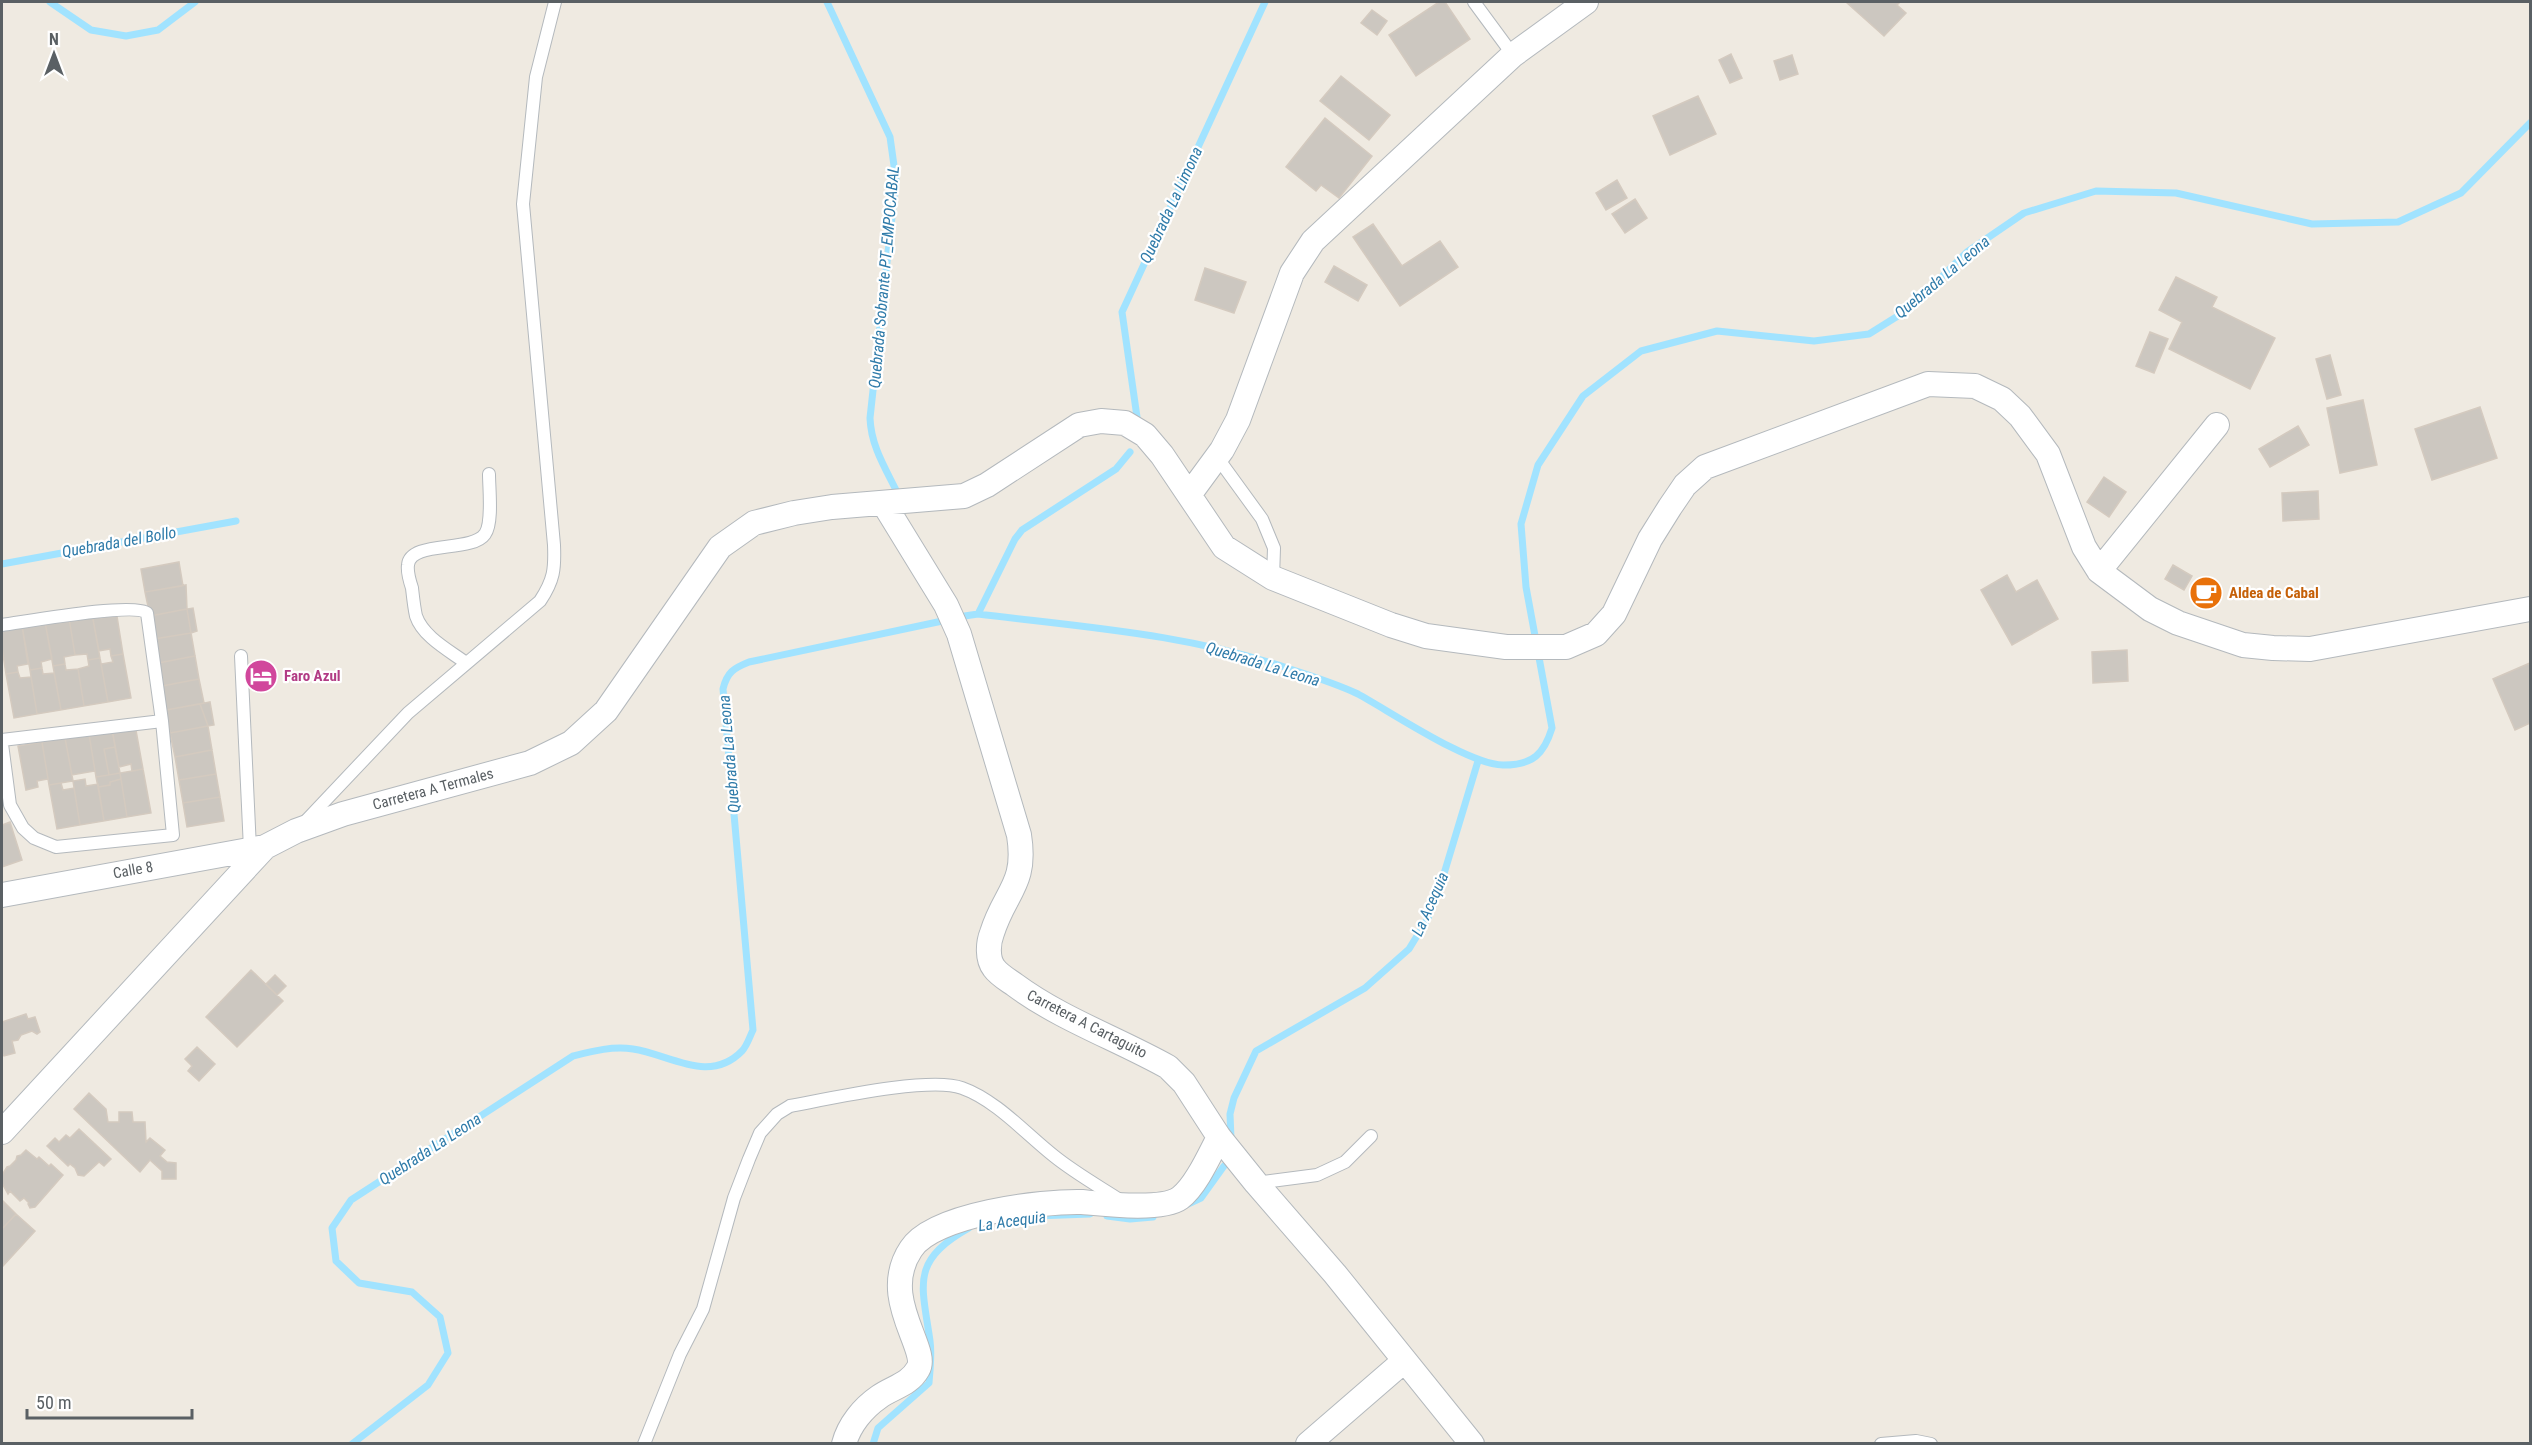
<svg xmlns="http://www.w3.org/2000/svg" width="2532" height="1445" viewBox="0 0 2532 1445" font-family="'Roboto Condensed',sans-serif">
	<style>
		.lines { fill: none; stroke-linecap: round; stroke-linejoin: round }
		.stream { stroke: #a1e3ff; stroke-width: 7 }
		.building { fill: #ccc7c0; stroke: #d4cabf; stroke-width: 1.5 }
		.service-casing { stroke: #b4b9bd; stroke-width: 14 }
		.minor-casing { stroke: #b4b9bd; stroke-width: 26 }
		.service { stroke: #fff; stroke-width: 12 }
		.minor { stroke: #fff; stroke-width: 24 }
		.labels { text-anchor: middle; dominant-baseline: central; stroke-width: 4.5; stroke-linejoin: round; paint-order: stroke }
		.food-label { font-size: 15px; font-weight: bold; fill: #c56008; stroke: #fff; text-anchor: start }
		.hotel-label { font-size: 15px; font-weight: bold; fill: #b23c85; stroke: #fff; text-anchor: start }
		.street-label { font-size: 15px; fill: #5a6064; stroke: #fff }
		.water-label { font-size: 16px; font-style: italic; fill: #2f7ba9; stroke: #fff }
	</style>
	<rect width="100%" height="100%" fill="#efeae1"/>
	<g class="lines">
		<path class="stream" d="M50,2l41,28 35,6 32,-6 37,-28
			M827,2l63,135 6,43 -26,238c1,27 14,48 26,72
			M1137,417l-15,-105 143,-310
			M2,564l234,-43
			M978,614l37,-75 7,-9 94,-61 14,-17
			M958,617l20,-3c105,13 211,20 312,55 22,7 47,15 68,25 33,18 113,72 146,71 29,0 40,-11 48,-37l-26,-141 -5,-63 17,-59 45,-69 58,-45 76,-20 97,10 55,-7 40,-25 58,-57 57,-39 72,-22 80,2 136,31 86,-2 63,-29 69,-70
			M1231,1139l-1,-25 4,-16 22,-47 109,-63 44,-39 19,-31 15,-41 35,-116
			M1188,1204l13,-6 23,-32
			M1035,1216l55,-2
			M1107,1216l23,3 23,-2
			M352,1444l76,-59 20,-32 -8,-36 -28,-25 -53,-9 -23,-22 -4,-33 19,-28 222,-144c20,-5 39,-10 60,-7 36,5 76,36 109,2 5,-5 8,-15 11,-21l-30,-341c4,-17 11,-21 26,-27l198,-42
			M873,1444l5,-16 51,-45c1,-14 3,-29 1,-42 -8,-57 -20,-80 39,-113"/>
	</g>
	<path class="building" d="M1439,2h6l25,37 -54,37 -27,-41z
		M1846,2h54l-3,3 9,8 -22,23z
		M1372,10l15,11 -10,14 -16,-12z
		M1731,54l11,24 -12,5 -11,-23z
		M1792,55l6,19 -18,6 -6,-19z
		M1341,76l49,39 -21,25 -49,-39z
		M1698,96l18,38 -46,21 -17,-39z
		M1325,118l47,38 -33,42 -18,-13 -5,6 -30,-24z
		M1617,180l10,18 -21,12 -10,-17z
		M1635,199l12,19 -22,15 -13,-19z
		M1373,224l29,42 38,-25 18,26 -58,39 -47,-69z
		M1334,266l33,19 -9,16 -33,-19z
		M1205,268l41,14 -12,31 -39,-13z
		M2176,277l41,20 -5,10 63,31 -25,51 -81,-40 13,-27 -23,-12z
		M2150,332l18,7 -14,34 -18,-7z
		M2330,355l11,40 -14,4 -11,-40z
		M2363,400l14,65 -37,8 -13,-65z
		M2480,407l17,51 -65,22 -17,-51z
		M2298,426l11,19 -39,22 -11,-18z
		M2104,477l22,15 -17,25 -22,-15z
		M2318,491l1,28 -36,2 -1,-28z
		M179,562l4,24 -38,6 -4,-23z
		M2173,565l19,11 -8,14 -19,-11z
		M2007,575l9,17 21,-12 21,39 -46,26 -31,-55z
		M2199,582l20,8 -6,14 -20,-8z
		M186,585l1,24 -37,7 -5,-24z
		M193,608l4,23 -6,2 -4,-24z
		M187,609l4,24 -37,6 -4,-23z
		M116,610l7,44 -12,2 -1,-7 -11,2 -7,-37z
		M92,614l8,44 -12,2 -1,-6 -12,1 -6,-37z
		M69,618l6,37 -11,2 1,7 -12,2 -8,-44z
		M45,622l7,37 -11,3 1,6 -12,2 -8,-44z
		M22,626l6,38 -11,2 1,6 -12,2 -4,-26v-18z
		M191,633l4,23 -37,7 -4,-24z
		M2127,650l1,31 -35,2 -1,-31z
		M123,654l8,44 -23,4 -7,-38 12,-2 -2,-6z
		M195,656l4,23 -37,7 -4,-23z
		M100,658l8,44 -24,4 -6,-37 11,-3 -1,-6z
		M2530,663v60l-15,7 -22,-51z
		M65,664l1,6 12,-1 6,37 -23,4 -8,-44z
		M42,668l1,6 11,-1 7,37 -24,4 -7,-44z
		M18,672l2,6 11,-1 6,37 -23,4 -8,-44z
		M199,679l5,24 -38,7 -4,-24z
		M210,702l4,23 -6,1 -8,-22z
		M200,704l8,22 -38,7 -4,-23z
		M135,725l8,44 -11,2 -1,-7 -12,3 -7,-38z
		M208,726l4,24 -37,7 -5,-24z
		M112,729l3,18 -11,2 5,26 -13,2 -7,-43z
		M89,734l6,37 -23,4 -7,-37z
		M65,738l8,43 -24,4 -7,-43z
		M42,742l6,37 -11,2 1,6 -12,3 -8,-44z
		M115,747l5,26 -11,2 -5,-26z
		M212,750l4,24 -37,6 -4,-23z
		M143,769l8,44 -24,4 -7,-44z
		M120,773l1,6 -11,3v3l-12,2 -2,-10z
		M216,774l4,23 -37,6 -4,-23z
		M85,779l1,7 12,-2 6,37 -24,4 -7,-44z
		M121,779l6,38 -23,4 -6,-34 12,-2v-3z
		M61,783l2,7 11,-2 6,37 -23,4 -8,-44z
		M220,797l4,24 -37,6 -4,-24z
		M10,822l12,38 -20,7v-42z
		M251,970l32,31 -46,46 -31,-30z
		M275,975l11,11 -9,9 -11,-11z
		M26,1014l2,5 7,-2 5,15 -3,2 -5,-3 -11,4 -3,5 -6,1 3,12 -11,3 -2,-3v-31z
		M197,1047l18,17 -16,17 -11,-10 4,-5 -7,-7z
		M89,1093l17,16 2,13h11v-10h13l1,10h12l1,20 4,-4 15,12 -5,6 7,6 9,1v16h-14v-8l-12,-11 -10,12 -66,-63z
		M79,1129l32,30 -7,7 -5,-4 -15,14 -6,-1 -3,-7 -5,-4 -2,2 -21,-20 8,-8 4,4 7,-7 4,3z
		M26,1150l11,9 2,-2 10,9 2,-2 12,11 -28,32 -5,1 -2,-4 1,-1 -5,-5 -4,3 -10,-10 -2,3 -6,-11v-8l5,-8 3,-1 6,-6 1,-4 4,-1z
		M2,1200l14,14 -14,15z
		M16,1214l19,17 -33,36v-38z"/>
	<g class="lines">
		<g class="service-casing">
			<path id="service" d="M1474,2l39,53
				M1217,457l45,62 12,29 -1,30
				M2,625c23,-3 132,-23 145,-12l15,108 11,114 -117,12 -22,-9 -11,-10 -13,-23 -8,-61
				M241,656l9,193
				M466,663c-16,-12 -43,-26 -50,-47 -2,-9 -3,-19 -4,-28 -2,-6 -5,-16 -4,-23 2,-25 64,-12 77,-31 8,-11 4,-45 4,-60
				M2,740l160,-19
				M303,824l105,-111 132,-112c14,-21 15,-32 14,-56l-31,-341 13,-127 19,-75
				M1256,1183l61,-8 28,-13 26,-26
				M644,1444l36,-90 23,-45 31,-111 15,-39 11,-26 17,-19 13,-8c38,-7 140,-30 172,-18 34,12 64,46 92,68 21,17 46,31 69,46
				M1881,1444l35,-3 15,3"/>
		</g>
		<g class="minor-casing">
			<path id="minor" d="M1189,495l33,-45 16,-30 54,-147 21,-32 200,-186 73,-53
				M884,504l62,101 13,29 60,201c8,50 -14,56 -27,98 -4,10 -5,26 2,35 5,7 14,12 21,17 46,34 103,54 153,82l16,16 35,54 37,46 79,91 137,170
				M2099,571l118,-146
				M2,895l263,-48
				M2,1132l263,-285 31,-16 47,-17 187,-51 41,-20 35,-32 114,-164 34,-24 40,-10 38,-6 132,-11 23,-11 92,-60 22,-4 24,2 20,12 17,20 62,92 49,31 118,47 35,11 80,11h60l30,-13 18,-20 36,-75 20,-32 15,-22 20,-18 223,-83 47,2 27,13 18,17 28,38 36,93 15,24 51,38 28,14 65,22 30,3 37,1 220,-40
				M844,1444c5,-19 19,-36 35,-47 14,-10 30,-12 39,-28 12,-20 -40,-71 -7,-120 22,-35 131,-48 171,-47 22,2 80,9 98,-4 16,-12 30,-44 39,-61
				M1308,1444l96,-83"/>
		</g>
		<use href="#service" class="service"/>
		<use href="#minor" class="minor"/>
	</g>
	<defs>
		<g id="cafe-disc" transform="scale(1.725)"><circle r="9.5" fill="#e8710a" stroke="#fff"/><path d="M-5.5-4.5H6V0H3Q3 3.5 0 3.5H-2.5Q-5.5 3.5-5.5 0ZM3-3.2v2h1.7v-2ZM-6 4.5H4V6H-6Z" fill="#fff"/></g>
		<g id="hotel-disc" transform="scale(1.725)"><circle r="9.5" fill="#d1479c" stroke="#fff"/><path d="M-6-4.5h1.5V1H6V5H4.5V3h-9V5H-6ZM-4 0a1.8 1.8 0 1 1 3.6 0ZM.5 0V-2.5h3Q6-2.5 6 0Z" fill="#fff"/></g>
	</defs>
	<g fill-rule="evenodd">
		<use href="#cafe-disc" x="2206" y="593"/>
		<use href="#hotel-disc" x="261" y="676"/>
	</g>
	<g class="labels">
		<g class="food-label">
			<text x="2229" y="593">Aldea de Cabal</text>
		</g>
		<g class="hotel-label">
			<text x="284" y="676">Faro Azul</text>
		</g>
		<g class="street-label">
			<text transform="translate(433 789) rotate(-15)">Carretera A Termales</text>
			<text transform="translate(133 870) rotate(-10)">Calle 8</text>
			<text transform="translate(1087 1024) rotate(27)">Carretera A Cartaguito</text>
		</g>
		<g class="water-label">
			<text transform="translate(1171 205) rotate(-65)">Quebrada La Limona</text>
			<text transform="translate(884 277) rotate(-85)">Quebrada Sobrante PT_EMPOCABAL</text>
			<text transform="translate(1942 277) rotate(-40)">Quebrada La Leona</text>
			<text transform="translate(119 542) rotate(-10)">Quebrada del Bollo</text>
			<text transform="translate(1263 664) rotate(17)">Quebrada La Leona</text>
			<text transform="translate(729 754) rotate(-95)">Quebrada La Leona</text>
			<text transform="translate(1430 904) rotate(-66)">La Acequia</text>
			<text transform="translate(430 1149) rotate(-33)">Quebrada La Leona</text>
			<text transform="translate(1012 1221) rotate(-8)">La Acequia</text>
		</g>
	</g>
	<rect width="2532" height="1445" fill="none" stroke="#5a6064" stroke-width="6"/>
	<g transform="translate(54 54)" stroke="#ffffff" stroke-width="4.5" paint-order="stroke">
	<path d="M0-4.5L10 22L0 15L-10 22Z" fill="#5a6064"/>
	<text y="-9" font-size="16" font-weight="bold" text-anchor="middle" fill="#5a6064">N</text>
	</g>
	<path d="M27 1409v9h165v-9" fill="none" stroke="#5a6064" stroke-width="3"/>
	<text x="36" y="1409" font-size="18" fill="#5a6064" stroke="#ffffff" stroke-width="4.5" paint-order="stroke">50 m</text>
</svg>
